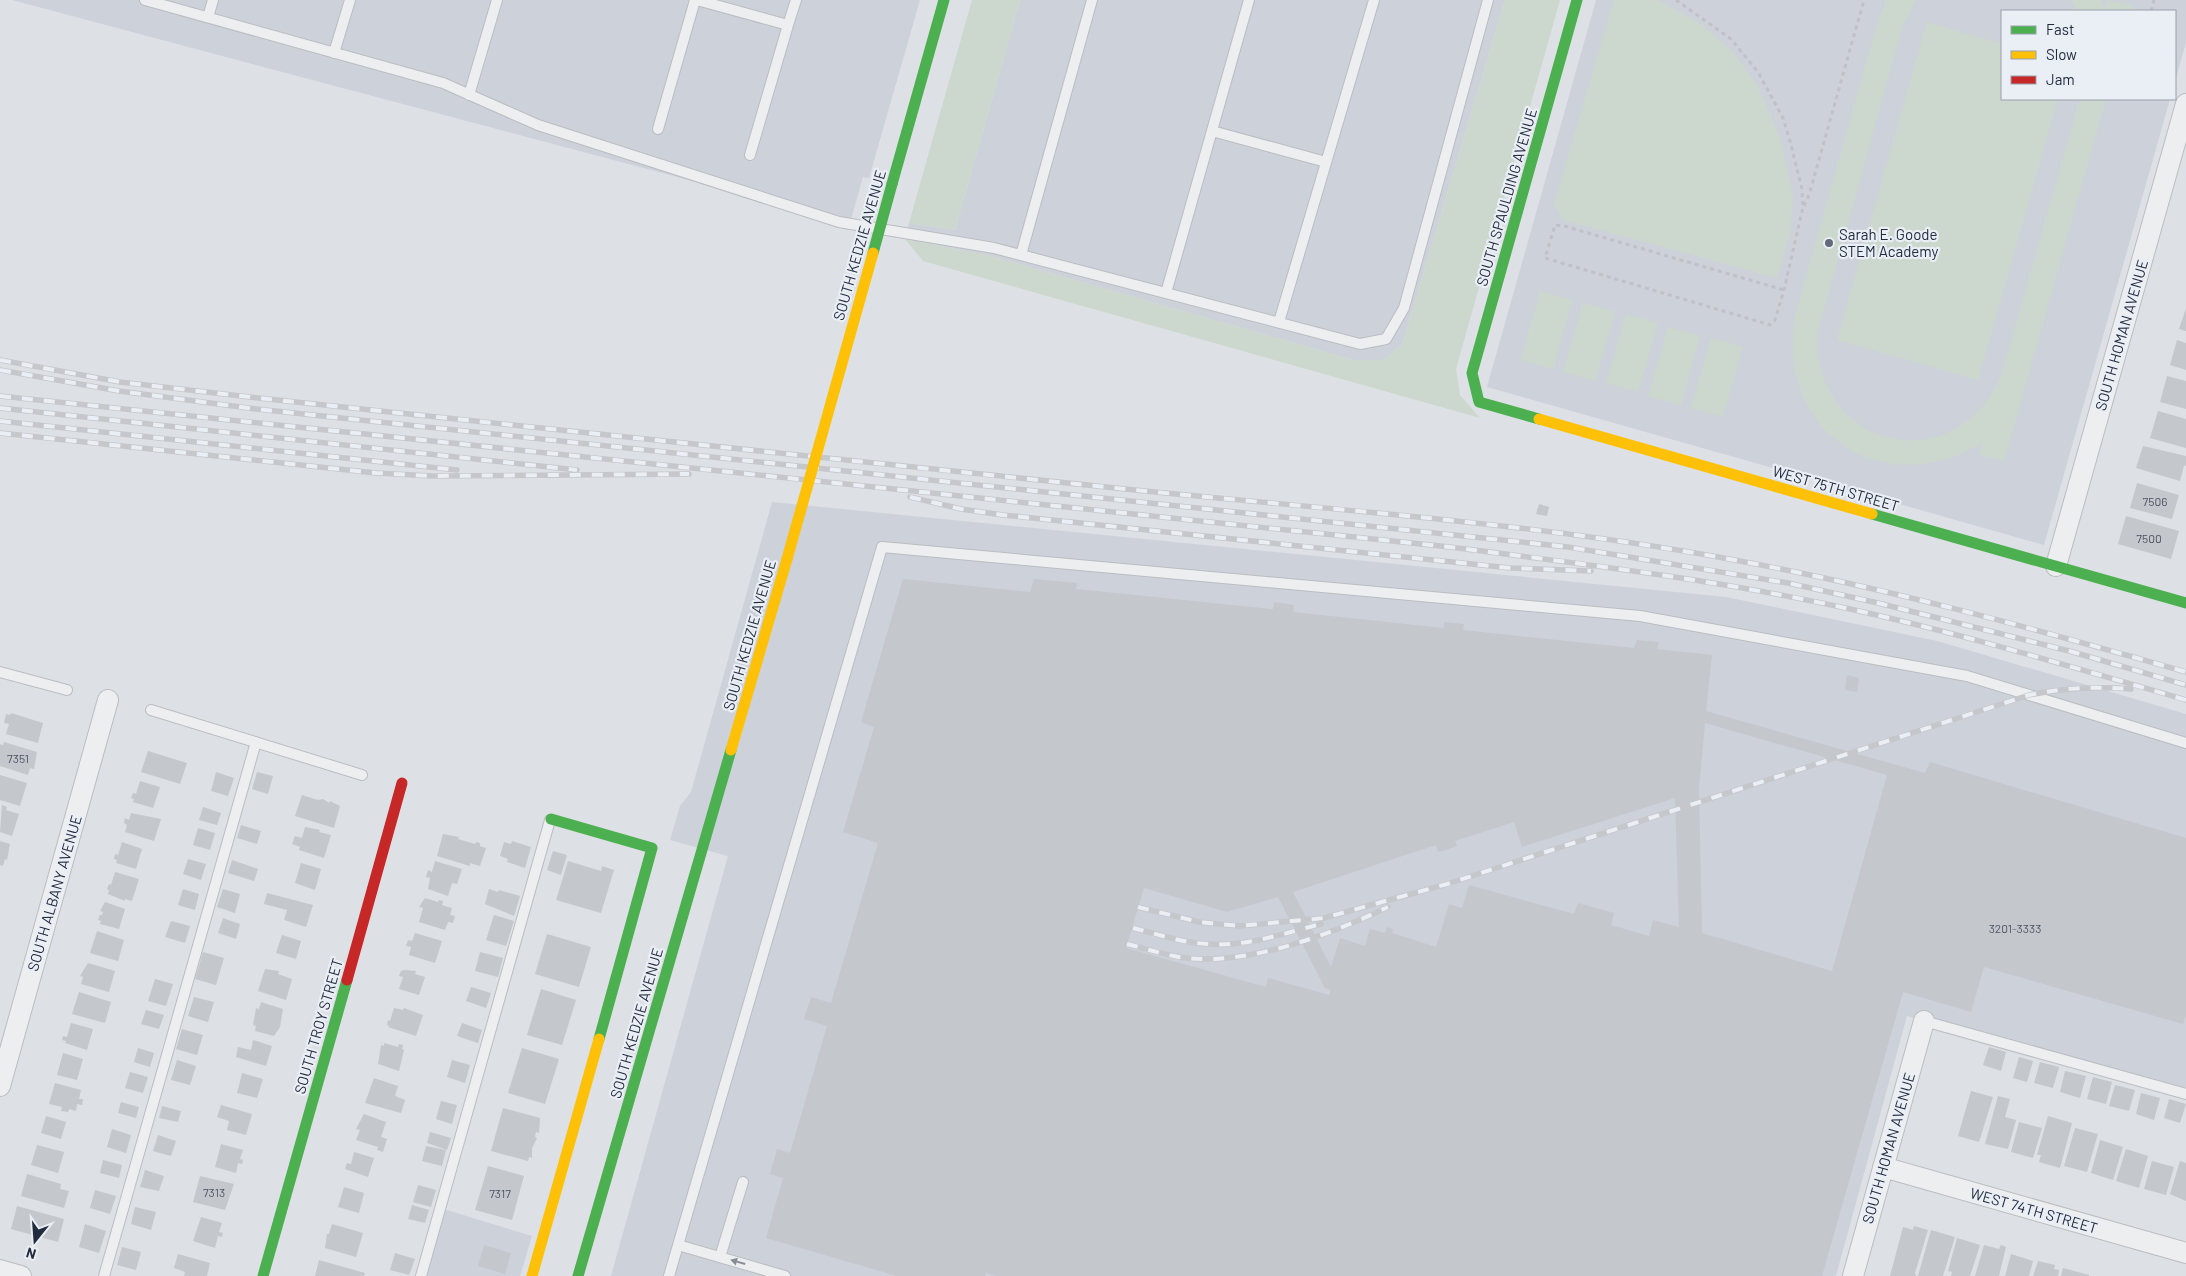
<svg xmlns="http://www.w3.org/2000/svg" width="2186" height="1276" viewBox="0 0 2186 1276" font-family="Barlow,sans-serif">
	<style>
		.built { fill: #cdd1da }
		.green { fill: #ccd8cd }
		.building { fill: #c4c7cc; fill-rule: evenodd }
		.lines { fill: none; stroke-linecap: round; stroke-linejoin: round }
		.lane-casing { stroke: #babdc1; stroke-width: 12 }
		.street-casing { stroke: #babdc1; stroke-width: 22 }
		.path { stroke: #bfc1c7; stroke-width: 3; stroke-dasharray: 4 4; stroke-linecap: butt }
		.lane { stroke: #edeef0; stroke-width: 10 }
		.street { stroke: #edeef0; stroke-width: 20 }
		.fast { stroke: #4caf50; stroke-width: 11 }
		.slow { stroke: #ffc107; stroke-width: 11 }
		.jam { stroke: #c62828; stroke-width: 11 }
		.rail-casing { stroke: #c6c7cb; stroke-width: 5.5 }
		.rail { stroke: #eaeef5; stroke-width: 4; stroke-dasharray: 11; stroke-linecap: butt }
		.fast-bridge { stroke: #4caf50; stroke-width: 11 }
		.slow-bridge { stroke: #ffc107; stroke-width: 11 }
		.oneway { fill: #888c97 }
		.poi-dot { fill: #646a78; stroke: #eaeef5; stroke-width: 2 }
		.labels { text-anchor: middle; dominant-baseline: central; stroke-width: 4.5; stroke-linejoin: round; paint-order: stroke }
		.number-label { font-size: 12px; fill: #4d5463 }
		.street-label { font-size: 15px; fill: #232b3e; stroke: #eaeef5 }
		.poi-label { font-size: 15px; fill: #232b3e; stroke: #eaeef5; text-anchor: start }
	</style>
	<rect width="100%" height="100%" fill="#dde0e4"/>
	<path class="built" d="M12,0h908l-51,178 -6,-1 -13,46z
		M1020,0h485l-103,345 -19,15h-30l-366,-105 -82,-16 4,-16 46,7z
		M1596,0h590v42l-11,40v-71h-173v88h168l-126,446 -557,-158z
		M772,502l954,95 211,44 249,73v380l-279,-78 -71,260h-1225l117,-420 -58,-16 10,-34 11,-14z
		M440,1208l92,28 -12,40h-99z"/>
	<path class="green" d="M972,0h48l-65,230 -46,-7z
		M1505,0h55l-104,369 4,26 20,23 -557,-157 -18,-22 82,16 366,105h30l19,-15z
		M1614,0h43l41,22 34,29 25,34 23,53 13,59 -3,36 -13,45 -214,-58 -9,-16z
		M1887,0h29l-14,28 -85,307c-2,117 143,146 185,38l78,-274h26l-102,362 -25,-6 3,-12c-101,61 -210,-14 -186,-131l82,-291z
		M2071,0h30l4,9 3,-9 25,5 -2,6h-53z
		M1927,22l75,22v55h56l-80,281 -141,-40z
		M1540,291l32,9 -19,69 -32,-9z
		M1583,303l32,9 -20,69 -32,-9z
		M1626,314l32,9 -20,69 -32,-9z
		M1668,327l32,9 -19,69 -33,-9z
		M1711,338l32,9 -20,70 -32,-9z"/>
	<path class="building" d="M2186,308v23l-7,-2z
		M2177,340l9,3v27l-16,-5z
		M2167,376l19,5v28l-26,-7z
		M2158,411l28,8v29l-36,-10z
		M2143,446l43,10v10l-2,-1 -4,16 -44,-13z
		M2137,483l42,12 -7,24 -42,-11z
		M1539,504l10,3 -2,9 -11,-2z
		M2126,516l53,15 -8,28 -53,-15z
		M903,579l127,13 4,-13 43,4 -1,6 197,20 1,-7 20,3 -1,7 151,16v-6l20,2 -1,6 171,18 3,-8 22,2 -2,7 55,6 -6,56 219,62 5,-11 256,76v177l-3,9 -199,-57 -13,45 -68,-20 -81,284h-826l-10,-3 -1,3h-88l-131,-38 17,-60 -13,-4 7,-25 13,4 37,-127 -23,-7 7,-22 20,6 47,-160 -35,-11 31,-105 -13,-5zM1705,723l182,52 -55,196 -130,-38 -3,-144zM1675,798l4,129 -26,-7 -4,16 -38,-11 3,-12 -36,-10 -4,11 -105,-29 -7,23 -13,-4 -13,43 -44,-14 1,-4 -6,-2 -2,6 -15,-4 -5,17 -25,-8 -9,29 -38,-75 143,-47 2,7 8,-2 11,-4 -2,-5 59,-19 8,25zM1144,888l83,24 51,-15 47,91 6,2 -2,5 -61,-17 -2,9 -140,-39z
		M1847,675l12,3 -2,14 -12,-2z
		M11,713l32,10 -5,20 -32,-9 3,-10 -5,-1 2,-9 4,1z
		M4,742l33,10 -3,17 -4,-1 -2,7 -28,-9v-22l3,1z
		M148,751l39,12 -7,21 -39,-12z
		M216,772l18,6 -6,18 -17,-5z
		M257,772l16,4 -5,18 -16,-5z
		M0,775l27,8 -7,23 -20,-6z
		M140,781l20,6 -7,21 -20,-6 1,-3 -3,-1 2,-5 3,1z
		M302,795l16,5 5,-1 6,4 1,-2 10,5 -6,22 -39,-12z
		M2,805l5,2 -1,3 13,4 -7,22 -12,-4z
		M203,807l18,6 -4,12 -18,-5z
		M131,813l30,6 -7,22 -29,-9 2,-7 -3,-2 1,-5 4,2z
		M241,825l20,6 -4,13 -20,-6z
		M305,827l15,3 -1,2 12,3 -7,23 -25,-8 1,-3 -8,-3 3,-8 7,2z
		M198,828l17,5 -5,17 -17,-5z
		M443,834l16,3 -1,2 17,5 1,-2 4,1v3l6,2 -6,18 -10,-3v3l-33,-10z
		M0,841l10,3 -3,16 -2,-1 -2,7 -3,-1z
		M512,841l19,6 -6,21 -18,-6 1,-3 -8,-3 4,-14 7,2z
		M122,842l20,7 -6,20 -20,-6 1,-3 -3,-1 1,-5 3,1z
		M553,851l14,4 -6,20 -14,-5z
		M188,859l18,5 -5,16 -18,-6z
		M232,860l26,9 -4,12 -26,-8z
		M435,861l27,8 -5,15 -5,-1 -4,13 -20,-7 2,-11 -4,-1 2,-7 4,2z
		M568,861l33,10 1,-5 12,4 -13,43 -45,-13z
		M301,863l20,6 -6,21 -20,-7z
		M115,872l24,7 -7,22 -7,-2v2l-17,-7 1,-4 -2,-1 2,-5 2,1z
		M183,889l16,5 -4,16 -17,-5z
		M223,889l17,5 -5,19 -18,-6z
		M489,889l9,3 1,-2 21,6 -6,20 -29,-12z
		M267,893l46,12 -7,22 -22,-7 3,-10 -23,-6z
		M425,898l13,4 1,-2 4,1 -1,4 10,3 -2,7 5,1 -2,7 -5,-1 -3,8 -26,-8 4,-14 -4,-1z
		M105,902l20,7 -6,20 -19,-5 1,-3 -3,-1 2,-5h2l1,-3 -3,-1z
		M494,915l20,6 -8,25 -20,-6z
		M223,918l17,6 -4,15 -18,-6z
		M171,921l19,5 -5,17 -20,-6z
		M97,931l27,9 -6,21 -28,-8z
		M415,933l27,8 -7,22 -26,-8 2,-8 -5,-1 2,-6 4,1z
		M547,934l44,13 -12,40 -44,-13z
		M282,935l19,6 -5,18 -20,-6z
		M203,952l21,6 -8,27 -21,-6z
		M480,952l23,6 -5,19 -23,-6z
		M88,963l27,8 -6,21 -28,-8 2,-7 -3,-1z
		M265,969l14,2 -1,3 14,5 -6,21 -28,-9z
		M405,970l11,1 -1,3 10,3 -6,18 -20,-6 4,-12 -4,-1 2,-5z
		M155,979l18,5 -7,22 -18,-5z
		M471,987l20,6 -5,15 -20,-7z
		M541,989l35,11 -14,45 -35,-10z
		M79,992l32,10 -6,21 -33,-9z
		M194,997l20,5 -6,20 -20,-6z
		M261,1002l22,7 -3,18 -6,9 -19,-5 1,-5 -3,-1 3,-17 3,1z
		M394,1008l9,2 1,-2 19,7 -7,21 -28,-9 2,-1 -3,-1 1,-5 2,1z
		M146,1010l18,5 -5,14 -18,-5z
		M71,1023l22,6 -6,21 -22,-7 1,-2 -4,-1 1,-4 4,1z
		M462,1023l20,7 -4,13 -21,-7z
		M182,1029l21,6 -6,20 -21,-6z
		M253,1040l19,6 -6,20 -30,-9 2,-10 13,3z
		M384,1043l14,4 1,-3 4,1 -1,4 2,1 -5,21 -21,-7 3,-19 3,1z
		M1989,1047l17,5 -5,19 -18,-6z
		M138,1048l16,5 -4,14 -16,-5z
		M522,1048l37,11 -14,45 -37,-11z
		M63,1053l20,6 -6,21 -20,-5z
		M2019,1057l14,4 -6,21 -14,-4z
		M177,1060l19,6 -6,19 -19,-5z
		M452,1060l18,5 -5,18 -18,-6z
		M2040,1062l19,5 -6,21 -19,-5z
		M2065,1071l21,5 -6,22 -20,-6z
		M130,1072l18,5 -5,16 -18,-5z
		M242,1073l21,6 -6,19 -20,-5z
		M2093,1077l19,5 -6,22 -19,-5z
		M374,1078l24,8 -3,10 10,4 -4,13 -36,-10z
		M55,1083l26,7 -2,9h4l-1,6 -5,-1 -1,7 -7,-2 -1,3 -7,-1 1,-4 -13,-3z
		M2115,1085l20,5 -6,21 -20,-5z
		M1971,1091l22,6 -14,45 -21,-6z
		M2141,1093l19,5 -6,22 -18,-6z
		M1998,1096l12,3 -5,18 11,3 -8,29 -23,-5z
		M2169,1099l17,5 -6,19 -16,-5z
		M441,1101l16,4 -5,19 -16,-5z
		M121,1102l18,5 -3,11 -18,-5z
		M221,1105l31,9 -6,21 -19,-5 2,-9 -12,-4z
		M162,1106l19,5 -3,11 -19,-4z
		M503,1108l37,10 -1,15 -3,-1 -1,5 2,1 -5,10v10l-3,-1 -1,4 -37,-10z
		M364,1114l22,8 -5,15 6,2 -4,13 -6,-2 1,-3 -22,-7 4,-10 -4,-1z
		M46,1116l20,6 -5,17 -20,-6z
		M2048,1116l24,7 -12,45 -21,-6 2,-7h-4z
		M2019,1122l23,6 -9,30 -22,-6z
		M2075,1128l23,6 -11,38 -23,-6z
		M112,1129l19,6 -5,18 -19,-6z
		M430,1132l21,6 -4,12 -20,-7z
		M158,1135l18,6 -5,15 -18,-5z
		M2100,1140l23,7 -10,33 -22,-7z
		M221,1144l22,6 -3,9 3,1 -1,4 -4,-1 -2,10 -21,-6z
		M37,1145l27,7 -6,21 -27,-8z
		M426,1146l20,4 -4,16 -20,-5z
		M2126,1149l22,7 -9,32 -23,-7z
		M354,1152l20,6 -6,19 -23,-8 2,-6 4,1z
		M103,1160l19,5 -3,13 -19,-5z
		M2152,1161l22,6 -8,28 -22,-6z
		M2180,1161l6,2v38l-16,-7z
		M488,1166l36,10 -12,44 -37,-10z
		M145,1170l19,6 -5,15 -19,-4z
		M27,1174l34,10 -1,5 9,2 -5,17 -43,-12z
		M200,1176l34,8 -9,26 -32,-8z
		M418,1185l18,5 -5,17 -18,-5z
		M344,1187l20,6 -5,20 -21,-6z
		M95,1190l21,6 -6,18 -20,-6z
		M412,1205l17,5 -4,13 -17,-4z
		M17,1206l47,13 -6,23 -47,-13z
		M135,1207l21,5 -5,18 -20,-6z
		M201,1217l21,6 -3,9 4,1 -1,4 -4,-1 -3,12 -22,-7z
		M85,1224l21,7 -7,22 -20,-6z
		M332,1224l31,9 -7,24 -31,-9 2,-14h2z
		M1914,1226l14,4 -13,43 1,3h-26l13,-49 10,3z
		M1931,1230l24,7 -12,39h-25z
		M1957,1238l23,7 -10,31h-19l1,-4 -4,-1z
		M484,1245l27,8 -6,21 -27,-8z
		M1984,1245l15,4 2,-4 5,2 -7,29h-24z
		M122,1247l19,5 -5,18 -19,-5z
		M395,1253l20,6 -6,16 -19,-5z
		M178,1254l32,9 -3,13h-23l1,-4 -11,-4z
		M2011,1254l22,7 -4,15h-24z
		M319,1260l46,13 -1,3h-49z
		M2038,1261l17,4 -1,4 5,1 -1,6h-25z
		M2063,1268l26,7v1h-28z"/>
	<g class="lines">
		<g class="lane-casing">
			<path id="lane" d="M145,0l298,83 95,42 301,97 155,26 366,96 26,-5 18,-31 84,-308
				M697,0l91,25 -38,130
				M208,17l5,-17
				M788,25l8,-25
				M334,53l16,-53
				M469,95l28,-95
				M658,129l37,-129
				M1212,131l114,31
				M1021,255l71,-255
				M1166,293l83,-293
				M1279,322l95,-322
				M0,672l67,18
				M151,710l211,65
				M1924,1021l262,73
				M678,1245l107,31
				M720,1257l23,-75
				M104,1276l152,-534
				M421,1276l129,-456
				M669,1276l213,-729 758,69 327,60 219,67"/>
		</g>
		<g class="street-casing">
			<path id="street" d="M2056,566l130,-462
				M0,1086l108,-386
				M1883,1167l303,86
				M0,1270l21,6
				M1853,1276l71,-255"/>
		</g>
		<path class="path" d="M1676,0l55,39 27,33 25,46 7,23 12,48 1,18 -19,83 -9,30 -5,5 -13,-4 -212,-63 10,-33 9,1 220,64
			M2151,11l3,-11
			M1804,206l5,-11 55,-195"/>
		<use href="#lane" class="lane"/>
		<use href="#street" class="street"/>
		<path class="fast" d="M892,184l52,-184
			M1539,419l-60,-17 -7,-29 105,-373
			M1872,514l314,89
			M551,819l101,29 -53,191
			M263,1276l84,-296
			M578,1276l153,-526"/>
		<path class="slow" d="M1539,419l333,95
			M731,750l56,-191
			M532,1276l67,-237"/>
		<path class="jam" d="M347,980l55,-197"/>
		<g class="rail-casing">
			<path id="rail" d="M0,360l120,22 138,16c292,31 585,62 877,92 199,20 398,33 594,69 155,28 306,70 457,113
				M0,370l119,21 137,18 1312,138 220,36 90,20 195,49 113,33
				M0,396l1450,151c134,17 268,33 400,62 113,25 225,59 336,91
				M0,408l577,62
				M0,421l457,49
				M0,433l376,40 56,3 257,-2
				M910,497l51,12 42,6 507,53 81,3
				M1138,907l61,15 40,4 85,-8 123,-34 582,-189c35,-7 66,-9 102,-6
				M1133,928c24,6 50,15 75,16 38,3 77,-11 113,-20
				M1127,944c20,5 40,12 60,14 64,7 144,-24 201,-51"/>
		</g>
		<use href="#rail" class="rail"/>
		<path class="fast-bridge" d="M873,253l19,-69"/>
		<path class="slow-bridge" d="M787,559l86,-306"/>
	</g>
	<defs><path id="oneway-solid" d="M-6-.8H1V-3.2L6.5 0L1 3.2V.8H-6Z" transform="scale(1.25)"/></defs>
	<use class="oneway" href="#oneway-solid" transform="translate(738 1262) rotate(-164)"/>
	<circle class="poi-dot" cx="1829" cy="243" r="5"/>
	<g class="labels">
		<g class="number-label">
			<text x="2155" y="501">7506</text>
			<text x="2149" y="538">7500</text>
			<text x="18" y="758">7351</text>
			<text x="2015" y="928">3201-3333</text>
			<text x="214" y="1192">7313</text>
			<text x="500" y="1193">7317</text>
		</g>
		<g class="street-label">
			<text transform="translate(1506 197) rotate(-74)">SOUTH SPAULDING AVENUE</text>
			<text transform="translate(859 245) rotate(-74)">SOUTH KEDZIE AVENUE</text>
			<text transform="translate(2121 335) rotate(-74)">SOUTH HOMAN AVENUE</text>
			<text transform="translate(1836 488) rotate(16)">WEST 75TH STREET</text>
			<text transform="translate(749 635) rotate(-74)">SOUTH KEDZIE AVENUE</text>
			<text transform="translate(54 893) rotate(-74)">SOUTH ALBANY AVENUE</text>
			<text transform="translate(636 1023) rotate(-74)">SOUTH KEDZIE AVENUE</text>
			<text transform="translate(318 1026) rotate(-74)">SOUTH TROY STREET</text>
			<text transform="translate(1888 1148) rotate(-74)">SOUTH HOMAN AVENUE</text>
			<text transform="translate(2034 1210) rotate(16)">WEST 74TH STREET</text>
		</g>
		<g class="poi-label">
			<text x="1839" y="234">Sarah E. Goode<tspan x="1839" dy="17">STEM Academy</tspan></text>
		</g>
	</g>
	<rect x="2001" y="10" width="175" height="90" fill="#eaeef5" stroke="#9aa0ac"/>
	<rect x="2011" y="26" width="25" height="8" fill="#4caf50" stroke="#9aa0ac"/>
	<text x="2046" y="35" font-size="15" fill="#232b3e">Fast</text>
	<rect x="2011" y="51" width="25" height="8" fill="#ffc107" stroke="#9aa0ac"/>
	<text x="2046" y="60" font-size="15" fill="#232b3e">Slow</text>
	<rect x="2011" y="76" width="25" height="8" fill="#c62828" stroke="#9aa0ac"/>
	<text x="2046" y="85" font-size="15" fill="#232b3e">Jam</text>
	<g transform="translate(35 1241) rotate(197)" stroke="#eaeef5" stroke-width="4" paint-order="stroke">
	<path d="M0-4L9 19L0 12L-9 19Z" fill="#232b3e"/>
	<text y="-8" font-size="14" font-weight="bold" text-anchor="middle" fill="#232b3e">N</text>
	</g>
</svg>
